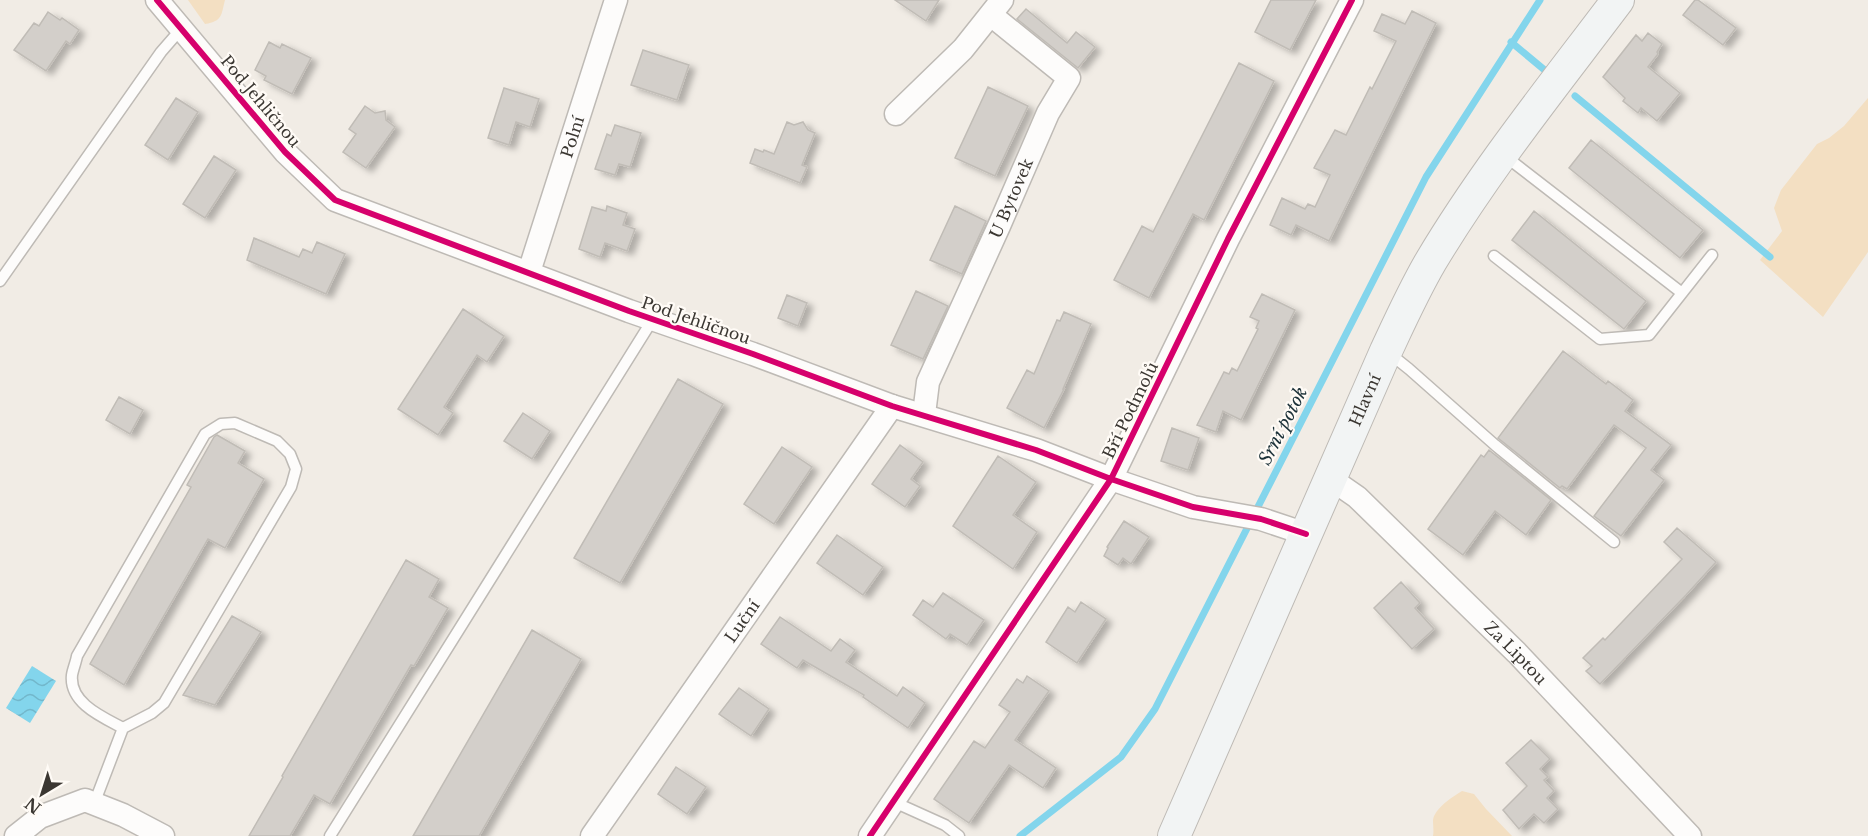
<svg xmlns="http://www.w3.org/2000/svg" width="1868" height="836" viewBox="0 0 1868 836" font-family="'Libre Baskerville',serif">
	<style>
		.green { fill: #f3dfc2 }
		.water { fill: url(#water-waves) }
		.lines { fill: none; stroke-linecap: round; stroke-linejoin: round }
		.stream { stroke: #83d5ec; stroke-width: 7 }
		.building { fill: #d3cfca; stroke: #c0bcb6; stroke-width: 1.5; filter: url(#shadow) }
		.lane-casing { stroke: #bebab5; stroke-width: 13 }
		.street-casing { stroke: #bebab5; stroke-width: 25 }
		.secondary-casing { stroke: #bebab5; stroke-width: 34 }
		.lane { stroke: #fdfcfb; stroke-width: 10 }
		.street { stroke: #fdfcfb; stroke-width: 22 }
		.secondary { stroke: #f2f4f4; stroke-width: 32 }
		.cycleway-casing { stroke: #fffbf6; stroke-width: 10 }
		.cycleway { stroke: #d6006c; stroke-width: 6 }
		.labels { text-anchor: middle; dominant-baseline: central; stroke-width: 4.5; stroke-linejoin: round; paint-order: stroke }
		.street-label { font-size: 16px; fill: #3b3732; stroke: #fffbf6 }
		.water-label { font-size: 18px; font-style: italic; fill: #1d3239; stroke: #fffbf6 }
	</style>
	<defs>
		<pattern id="water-waves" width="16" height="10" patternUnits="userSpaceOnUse" patternTransform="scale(1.5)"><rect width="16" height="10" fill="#83d5ec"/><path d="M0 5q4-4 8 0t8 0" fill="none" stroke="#72b7cb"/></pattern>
		<filter id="shadow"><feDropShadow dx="6" dy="4" stdDeviation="3" flood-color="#0004"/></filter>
	</defs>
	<rect width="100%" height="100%" fill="#f1ece5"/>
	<path class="green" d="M188,0h37c-4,15 -2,21 -20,24z
		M1868,98v154l-45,65 -63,-57 22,-29 -8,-23 7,-18 36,-46 12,-6 15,-12z
		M1462,791l12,3 12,15 26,27h-79c1,-5 0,-10 0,-16 2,-12 19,-23 29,-29z"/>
	<path class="water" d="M32,666l24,15 -26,42 -24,-15z"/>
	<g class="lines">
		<path class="stream" d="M1511,42l36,30
			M1575,96l195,161
			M1020,836l101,-79 34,-48 271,-532 114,-177"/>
	</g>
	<path class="building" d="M895,0h44l-13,21z
		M1271,0h45l-26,50 -35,-18z
		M1695,0h3l38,28 -13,17 -40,-30z
		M1026,9l41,34 9,-11 19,15 -17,21 -61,-49z
		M1412,11l24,12 -107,218 -33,-16 -5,10 -21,-10 12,-27 23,11 3,-5 7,3 15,-32 -16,-7 21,-38 11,5 24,-48 2,2 24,-48 -22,-10 8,-17 23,10z
		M48,12l12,8 2,-2 17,12 -9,14 -4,-3 -20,30 -32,-21 20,-27 5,3z
		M1648,33l14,11 -5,8 1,2 -10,13 32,26 -23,28 -16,-13 -3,5 -15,-12 2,-3 -22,-21 33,-42 6,6z
		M269,42l11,6 2,-4 29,14 -19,36 -28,-14 2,-4 -11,-6z
		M643,50l46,15 -12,35 -46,-15z
		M1239,63l35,18 -70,139 -11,-6 -44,84 -35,-18 28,-54 11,6z
		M988,87l40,19 -33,70 -40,-18z
		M504,88l35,11 -9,28 -14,-5 -7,23 -21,-7z
		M176,98l22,14 -30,48 -23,-15z
		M365,106l10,7 10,-2 1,9 9,7 -29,41 -23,-16 13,-18 -7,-5z
		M787,122l7,3 9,-3 5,8 7,3 -13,32 5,2 -7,16 -50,-20 5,-14 8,3 1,-2 10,4z
		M615,125l26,8 -11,34 -11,-3 -4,11 -20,-6 12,-35 4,2z
		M1591,140l112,90 -23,28 -111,-90z
		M214,156l22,14 -31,48 -22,-14z
		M607,206l20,7 -4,12 12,4 -8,22 -22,-8 -5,14 -21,-8 13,-42 14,4z
		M955,206l31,15 -24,53 -32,-14z
		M1534,211l112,90 -22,28 -112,-89z
		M254,238l45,19 4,-8 9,4 5,-11 28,12 -19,40 -79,-34z
		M916,291l32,15 -25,53 -32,-14z
		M1262,294l33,16 -54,110 -18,-9 -7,21 -19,-7 27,-53 5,2 3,-6 5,3 21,-42 -2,-1 3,-7 -9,-4z
		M787,295l20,8 -9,23 -20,-8z
		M463,309l41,27 -17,26 -10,-7 -33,52 9,6 -15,22 -40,-26z
		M1064,312l27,12 -28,65h1l-20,39 -37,-20 20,-38 7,4 23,-54 3,1z
		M1563,351l43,33 2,-3 25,19 -8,11 46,34 -20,25 13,10 -43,56 -27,-20 52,-68 -32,-23 -47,64 -5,-3 -2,2 -62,-50z
		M678,379l45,25 -103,179 -46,-25z
		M119,397l24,13 -13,24 -24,-14z
		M523,413l27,18 -18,28 -28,-18z
		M1172,428l27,10 -11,32 -27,-9z
		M217,435l28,16 -7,12 26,16 -39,69 -17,-9 -84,146 -34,-21 101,-177 -4,-2 27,-48z
		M900,445l23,17 -12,17 9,7 -15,21 -33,-23z
		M782,447l30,20 -38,57 -30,-20z
		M1489,450l62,50 -25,35 -31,-24 -32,44 -35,-26 53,-74 3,2z
		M998,456l38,26 -23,33 24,17 -24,37 -60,-43z
		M1124,521l25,16 -18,27 -8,-6 -5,7 -14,-9 4,-8 -1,-1z
		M1677,528l39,34 -30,33 -86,89 -14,-13 6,-5 -9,-8 20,-20 2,2 77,-81 -18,-17z
		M837,535l46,32 -20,28 -46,-32z
		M406,560l33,19 -10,18 19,11 -34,58 -3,-1 -81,139 -16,-9 -24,41h-41l34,-59 -1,-1z
		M1401,582l19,21 -5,5 19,21 -22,20 -38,-41z
		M943,593l41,27 -17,25 -17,-11 -4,5 -33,-24 10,-15 10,7z
		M1081,602l25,17 -29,44 -31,-21 22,-35 7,5z
		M232,616l29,16 -46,73 -32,-10z
		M780,617l51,34 9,-12 15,11 -9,12 51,34 6,-9 22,16 -17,25 -45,-31 1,-2 -61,-35 -6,8 -36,-24z
		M532,630l49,29 -102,177h-66z
		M1027,676l22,15 -34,49 41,28 -13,20 -34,-23 -40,58 -35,-24 40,-58 11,7 25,-36 -11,-7 18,-26 6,4z
		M739,688l30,21 -18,27 -32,-22z
		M1531,740l19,19 -10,10 8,8 -4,3 10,11 -7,7 11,11 -14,14 -10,-9 -15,15 -16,-19 24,-24 -21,-23z
		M676,767l30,20 -19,27 -29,-20z"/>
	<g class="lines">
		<g class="lane-casing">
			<path id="lane" d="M1505,156l177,137
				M1494,256l106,83 49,-4 63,-80
				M0,281l161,-229 20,-23
				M1389,353l20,16 86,76 119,97
				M894,802l51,23 14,11
				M94,804l29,-76c-21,-11 -54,-25 -51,-53 1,-6 4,-13 5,-19l128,-222 16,-10 14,-1 42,18 13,13 6,15 -5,18 -127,216 -12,10 -29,15
				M330,836l323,-517"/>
		</g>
		<g class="street-casing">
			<g id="street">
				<path d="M157,0l128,152 50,48 294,111 124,43 139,52 144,44 75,29 82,28 68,12 45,15"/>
				<path d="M896,114l67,-65 39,-49"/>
				<path id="s1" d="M529,272l87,-272"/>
				<path id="s2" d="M924,414l4,-32 71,-156 49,-113 21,-35 -78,-63"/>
				<path id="s3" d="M1331,479l26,18 160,156 173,183"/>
				<path d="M16,836l24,-19 45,-17 38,15 40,21"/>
				<path id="s4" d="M592,836l300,-430"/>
				<path d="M870,836l241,-357 117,-240 124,-239"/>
			</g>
		</g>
		<g class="secondary-casing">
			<g id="secondary">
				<path id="s5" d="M1174,836l212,-485c14,-30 28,-61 45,-90 55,-92 123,-176 187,-261"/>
			</g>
		</g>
		<use href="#lane" class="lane"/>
		<use href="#street" class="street"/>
		<use href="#secondary" class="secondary"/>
		<g class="cycleway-casing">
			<path id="cycleway" d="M157,0l128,152 50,48 294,111 124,43 139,52 144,44 75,29 82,28 68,12 45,15
				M870,836l241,-357 117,-240 124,-239"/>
		</g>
		<use href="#cycleway" class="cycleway"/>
	</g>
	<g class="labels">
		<g class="street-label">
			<text transform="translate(261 101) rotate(50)">Pod Jehličnou</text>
			<text stroke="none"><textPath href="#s1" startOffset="142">Polní</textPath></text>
			<text stroke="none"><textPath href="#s2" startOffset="234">U Bytovek</textPath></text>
			<text transform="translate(696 320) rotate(19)">Pod Jehličnou</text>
			<text stroke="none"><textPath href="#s5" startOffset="476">Hlavní</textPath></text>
			<text transform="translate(1130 410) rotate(-64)">Bří Podmolů</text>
			<text stroke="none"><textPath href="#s4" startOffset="262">Luční</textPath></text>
			<text stroke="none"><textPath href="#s3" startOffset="254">Za Liptou</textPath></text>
		</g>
		<g class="water-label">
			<text transform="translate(1283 426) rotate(-63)">Srní potok</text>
		</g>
	</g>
	<g transform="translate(42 794) rotate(218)" stroke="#fffbf6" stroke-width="4.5" paint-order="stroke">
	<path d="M0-4.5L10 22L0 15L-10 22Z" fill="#3b3732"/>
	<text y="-9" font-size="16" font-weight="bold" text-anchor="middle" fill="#3b3732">N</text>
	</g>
</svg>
